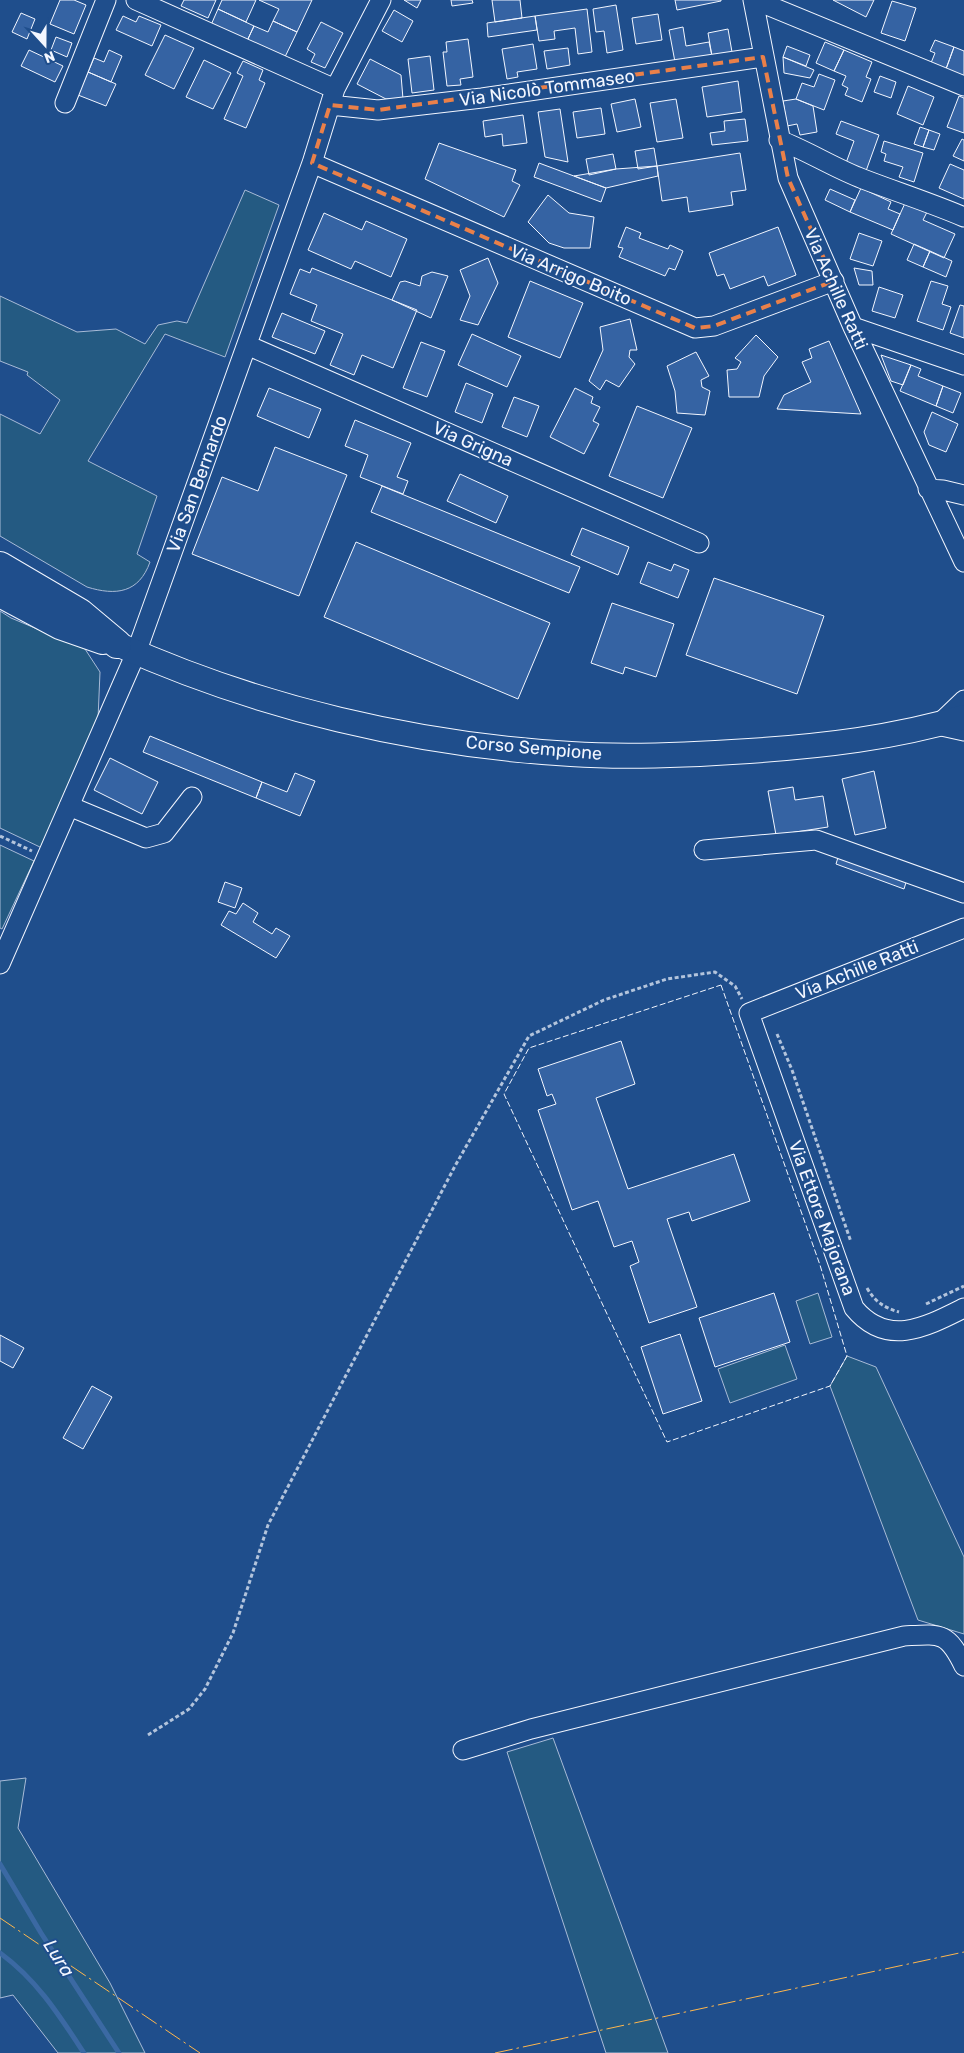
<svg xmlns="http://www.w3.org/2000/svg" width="964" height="2053" viewBox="0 0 964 2053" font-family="Rubik,sans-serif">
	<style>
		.green { fill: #245a82; stroke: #a8bbd7 }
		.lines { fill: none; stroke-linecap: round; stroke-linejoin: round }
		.stream { stroke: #3b69a3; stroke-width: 5 }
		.building { fill: #3563a3; stroke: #f2f6ff }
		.minor-casing { stroke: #f2f6ff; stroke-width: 21 }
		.major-casing { stroke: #f2f6ff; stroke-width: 26 }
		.highway-casing { stroke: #f2f6ff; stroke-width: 30 }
		.path { stroke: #b3c4dc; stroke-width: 3; stroke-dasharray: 4 2.5; stroke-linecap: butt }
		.minor { stroke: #1f4e8c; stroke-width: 19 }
		.major { stroke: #1f4e8c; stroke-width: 24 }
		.highway { stroke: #1f4e8c; stroke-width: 28 }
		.fence { stroke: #f2f6ff; stroke-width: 1; stroke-dasharray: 6 2.5; stroke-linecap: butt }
		.power { stroke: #ffb74d; stroke-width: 1; stroke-dasharray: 18 4 2.5 4; stroke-linecap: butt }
		.marked { fill: none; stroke: #ea8049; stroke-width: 4; stroke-dasharray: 10 6; stroke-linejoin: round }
		.labels { text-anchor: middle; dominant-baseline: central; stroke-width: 4; stroke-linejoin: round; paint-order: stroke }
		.street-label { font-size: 18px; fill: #f2f6ff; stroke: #1f4e8c }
		.water-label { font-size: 19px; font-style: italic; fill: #f2f6ff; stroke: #1f4e8c }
	</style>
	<rect width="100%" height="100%" fill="#1f4e8c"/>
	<path class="green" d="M245,190l34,15 -54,152 -60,-23 -77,127 69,35 -20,58 13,8c-11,31 -34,34 -63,25l-87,-51v-122l40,20 20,-34 -33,-25 1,-3 -28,-11v-65l77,36 39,-3 29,15 13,-19 19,-4 10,2z
		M0,611l11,7 74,31 15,23 -2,47 -56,129 -42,-20z
		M0,845l34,16 -32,68 -2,-1z
		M818,1293l14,44 -22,7 -14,-43z
		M785,1345l12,34 -67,24 -12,-34z
		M847,1356l29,11 88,190v77l-46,-14 -88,-234z
		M553,1738l115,315h-62l-99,-301z
		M26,1778l-8,50 92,155 35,70h-87l-45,-58 -13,3v-217z"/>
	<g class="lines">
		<path class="stream" d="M0,1864l41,69 78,120
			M0,1953c37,27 59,62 84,100"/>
	</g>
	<path class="building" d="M60,0h14l12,5 -12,29 -24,-10z
		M184,0h32l-8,18 -27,-12z
		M222,0h34l-10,22 -28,-13z
		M259,0h53l-15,32 -24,-11 6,-12z
		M404,0h17l-4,8z
		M451,0h21l1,3 -21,3z
		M492,0h28l2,18 -27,4z
		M675,0h46v1l-44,9z
		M833,0h41l-8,17z
		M892,1l24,7 -11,33 -24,-8z
		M616,5l7,45 -16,3 -3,-22 -8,1 -3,-23z
		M218,9l36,17 -7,15 -36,-16z
		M587,9l5,43 -14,2 -3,-26 -21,3 1,8 -16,2 -4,-25z
		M394,10l19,11 -11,21 -20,-11z
		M21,13l14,6 -8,20 -15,-7z
		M658,14l4,26 -26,4 -4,-26z
		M123,16l13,6 3,-6 22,9 -9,21 -36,-16z
		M535,16l2,14 -49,7 -1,-14z
		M273,21l24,11 -13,27 -37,-18 7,-15 14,6z
		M321,22l22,11 -18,35 -14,-6 4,-8 -8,-5z
		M683,27l3,19 23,-4 3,14 -37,6 -6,-32z
		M728,29l4,23 -20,4 -4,-23z
		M165,35l29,13 -20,41 -29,-14z
		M56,37l16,6 -5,14 -16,-7z
		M468,39l5,38 -13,2 1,6 -14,1 -4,-34h4l-1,-10z
		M935,40l19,7 -8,22 -15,-6 4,-10 -5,-2z
		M825,42l19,8 -10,21 -18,-8z
		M533,44l4,25 -20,3 1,5 -11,2 -5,-30z
		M787,46l23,9 -4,11 -23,-9z
		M954,47l10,4v25l-18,-7z
		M568,48l2,17 -23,4 -3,-18z
		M29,50l34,16 -8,16 -34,-16z
		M109,50l13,6 -11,26 -23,-10 6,-14 10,4z
		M844,50l28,12 -6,15 5,2 -9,23 -17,-7 3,-7 -6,-3 4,-9 -12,-5z
		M430,56l4,34 -22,3 -4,-34z
		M783,57l31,13 -4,8 -26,-5z
		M370,59l31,16 2,24h-17l-29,-15z
		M204,60l27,13 -18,36 -27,-12z
		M243,61l20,9 -4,10 6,3 -19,45 -22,-9 19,-43 -6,-3z
		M88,72l28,12 -10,22 -28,-11z
		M819,74l16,6 -11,30 -28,-11 6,-16 12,4z
		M880,76l16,6 -5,16 -17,-6z
		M738,81l4,31 -35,5 -5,-30z
		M908,86l26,11 -11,28 -26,-11z
		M959,96l5,2v35l-17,-6z
		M635,99l6,28 -24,5 -6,-28z
		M676,99l7,39 -26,4 -7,-39z
		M796,99l17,7 4,26 -17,3 -3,-11 -10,2 -4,-25z
		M601,108l4,26 -28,4 -4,-26z
		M560,109l8,53 -23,-5 -7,-45z
		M523,115l4,28 -24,3 -1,-12 -17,3 -2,-16z
		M745,119l3,22 -36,4 -2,-12 15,-2 -1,-10z
		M841,121l38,14 -13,36 -20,-8 8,-22 -18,-7z
		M920,127l9,3 -6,17 -9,-3z
		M929,130l11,4 -6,16 -11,-3z
		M962,139l2,1v21l-11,-5z
		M884,141l39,12 -9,29 -15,-5 4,-10 -19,-6 2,-7 -5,-2z
		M439,143l77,27 -4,11 8,4 -16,32 -79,-38z
		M654,148l3,18 -19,3 -3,-18z
		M740,153l6,37 -15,2 2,13 -44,7 -2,-15 -25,4 -5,-35z
		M613,154l3,15 -27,6 -3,-16z
		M539,163l67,25 -5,14 -67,-25z
		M950,164l14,6v29l-25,-11z
		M657,166l1,10 -52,12 -32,-12 42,-7z
		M861,188l30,14 -3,7 12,5 -7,16 -43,-18z
		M830,189l25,11 -5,12 -25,-12z
		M548,195l21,18 25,4 -4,31h-26l-15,-5 -21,-21z
		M906,201l22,9 -5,10 32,14 -11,24 -53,-24z
		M324,213l38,17 4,-9 41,18 -16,38 -36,-16 -4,8 -43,-19z
		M626,227l15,6 -2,5 29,11 2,-4 13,6 -8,19 -6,-2 -4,8 -46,-19 4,-9 -5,-1z
		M778,227l18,48 -28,11 -4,-10 -34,13 -6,-15 -7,2 -8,-23z
		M859,233l23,8 -9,25 -23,-7z
		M914,244l16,7 -7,16 -16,-7z
		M930,251l22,10 -6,16 -23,-10z
		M488,258l10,25 -20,42 -18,-5 10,-24 -10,-26z
		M312,268l105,42 -24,58 -31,-13 -8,20 -24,-10 13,-31 -32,-13 6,-16 -27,-11 10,-25 10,4z
		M854,268l18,3 1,14h-14z
		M432,272l16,4 -17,42 -39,-18 8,-18 5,-1 15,5 2,-10z
		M530,281l53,22 -23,55 -52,-21z
		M931,281l17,5 -6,18 9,3 -8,23 -26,-9z
		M879,287l24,8 -8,23 -23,-7z
		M960,305l4,1v32l-14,-5z
		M282,313l43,18 -10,23 -43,-17z
		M630,319l7,31h-7l-1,7 6,7 -16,23 -13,-7 -6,10 -11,-9 14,-31 -3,-23z
		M472,334l49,22 -14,31 -49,-22z
		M756,335l22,22 -14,19 -5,21h-30l-2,-27 10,-1 4,-7 -6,-4z
		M829,341l32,73 -84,-5 7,-14 27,-13 -9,-20 10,-4 -3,-9z
		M421,342l24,9 -18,46 -24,-9z
		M696,352l13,24 -8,4 1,7 8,4 -5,24 -28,-2 -2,-22 -8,-25z
		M881,355l30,10 -8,20 -12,-4z
		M911,365l10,4 -3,7 25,10 -7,20 -36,-15z
		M466,383l27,11 -11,29 -27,-11z
		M943,386l18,7 -8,20 -17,-7z
		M269,388l52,21 -12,29 -52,-22z
		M575,388l18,9 -2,6 9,4 -7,14 6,3 -15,30 -34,-17z
		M514,397l25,9 -12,31 -25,-10z
		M637,406l55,22 -29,70 -54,-22z
		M932,412l26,12 -12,28 -17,-7 -5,-13z
		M355,420l56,23 -14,34 11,4 -5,13 -43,-17 8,-22 -23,-9z
		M275,447l72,28 -48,121 -107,-42 30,-77 36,14z
		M460,474l48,22 -12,27 -49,-22z
		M382,486l198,81 -11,26 -198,-81z
		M582,528l47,19 -11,28 -47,-20z
		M356,542l194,81 -32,76 -194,-82z
		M648,562l23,9 3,-7 15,6 -11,28 -38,-15z
		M714,578l110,38 -27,78 -111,-39z
		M612,603l62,21 -18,53 -31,-10 -2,7 -32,-11z
		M150,736l112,46 -6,16 -113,-46z
		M110,758l48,24 -16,32 -48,-24z
		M874,771l12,57 -31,7 -13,-56z
		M295,773l20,8 -15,35 -44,-18 6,-16 25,10z
		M793,787l2,13 28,-4 5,31 -52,8 -8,-44z
		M839,854l68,25 -3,10 -68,-25z
		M225,882l17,6 -7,20 -17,-6z
		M243,903l15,10 -5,9 19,12 4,-6 14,8 -14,22 -55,-33 8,-14 7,3z
		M621,1041l14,43 -39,14 32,91 106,-35 16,47 -58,20 -3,-9 -22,7 30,88 -48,16 -19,-57 9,-4 -7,-21 -18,6 -16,-46 -26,9 -34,-100 18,-6 -4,-10 -5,2 -9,-27z
		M774,1293l16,49 -75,25 -16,-49z
		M680,1334l22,67 -39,13 -22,-67z
		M0,1335l24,13 -11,20 -13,-7z
		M92,1386l20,11 -29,52 -20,-11z"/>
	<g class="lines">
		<g class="minor-casing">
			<path id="minor" d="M136,0l199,89
				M753,0l35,178 65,149 111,235
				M755,0l209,86
				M65,103l41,-103
				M330,105l48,5 104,-12 281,-41
				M779,140c29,11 55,28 84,39 34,13 68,24 101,38
				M312,163l383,165 19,-2 120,-45
				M853,327l111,38
				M247,345l452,198
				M928,489l15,1 21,5
				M940,723l24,-23
				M937,725l27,6
				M69,806l77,32 18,-5 28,-36
				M704,850l112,-10 148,53
				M964,928l-215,85 105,295c33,40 72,19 110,0
				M0,964l136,-311 176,-490 23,-74 46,-89
				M463,1750l68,-21 373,-93c36,-2 43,-5 60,30"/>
		</g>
		<g class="major-casing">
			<path id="major" d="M117,644c142,64 299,101 454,110 59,4 120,1 178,-3 73,-5 145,-13 215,-34"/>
		</g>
		<g class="highway-casing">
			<path id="highway" d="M0,566l80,47 37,31
				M0,593l60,32 43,15"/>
		</g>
		<path class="path" d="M0,836l32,15
			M777,1034l15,36 59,172
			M867,1288c8,14 18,20 32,24
			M926,1304l38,-18
			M148,1735l41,-26 16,-20 28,-56 35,-108 187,-359 74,-130 75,-36 63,-21 48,-7 20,14 7,13"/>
		<use href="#minor" class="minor"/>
		<use href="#major" class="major"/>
		<use href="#highway" class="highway"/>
		<path class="fence" d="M721,985l99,280 27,91 -17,30 -163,56 -163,-348 25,-46z"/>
		<path class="power" d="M0,1918l200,135
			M495,2053l469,-101"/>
	</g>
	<path class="marked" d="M763,57l25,121 46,103 -120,45 -19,2 -383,-165 18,-58 48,5z"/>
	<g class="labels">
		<g class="street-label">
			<text transform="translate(547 88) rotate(-8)">Via Nicolò Tommaseo</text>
			<text transform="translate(571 275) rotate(23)">Via Arrigo Boito</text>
			<text transform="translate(836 289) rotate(66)">Via Achille Ratti</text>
			<text transform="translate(473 444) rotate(24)">Via Grigna</text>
			<text transform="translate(197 484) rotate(-70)">Via San Bernardo</text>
			<text transform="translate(534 748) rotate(5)">Corso Sempione</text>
			<text transform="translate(857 970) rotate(-22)">Via Achille Ratti</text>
			<text transform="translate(822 1218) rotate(70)">Via Ettore Majorana</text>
		</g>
		<g class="water-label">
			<text transform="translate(59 1958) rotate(58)">Lura</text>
		</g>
	</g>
	<g transform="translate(45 45) rotate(159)" stroke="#1f4e8c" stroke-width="4" paint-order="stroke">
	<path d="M0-4L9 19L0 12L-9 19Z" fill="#f2f6ff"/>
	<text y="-8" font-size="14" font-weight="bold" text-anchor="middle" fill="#f2f6ff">N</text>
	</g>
</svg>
